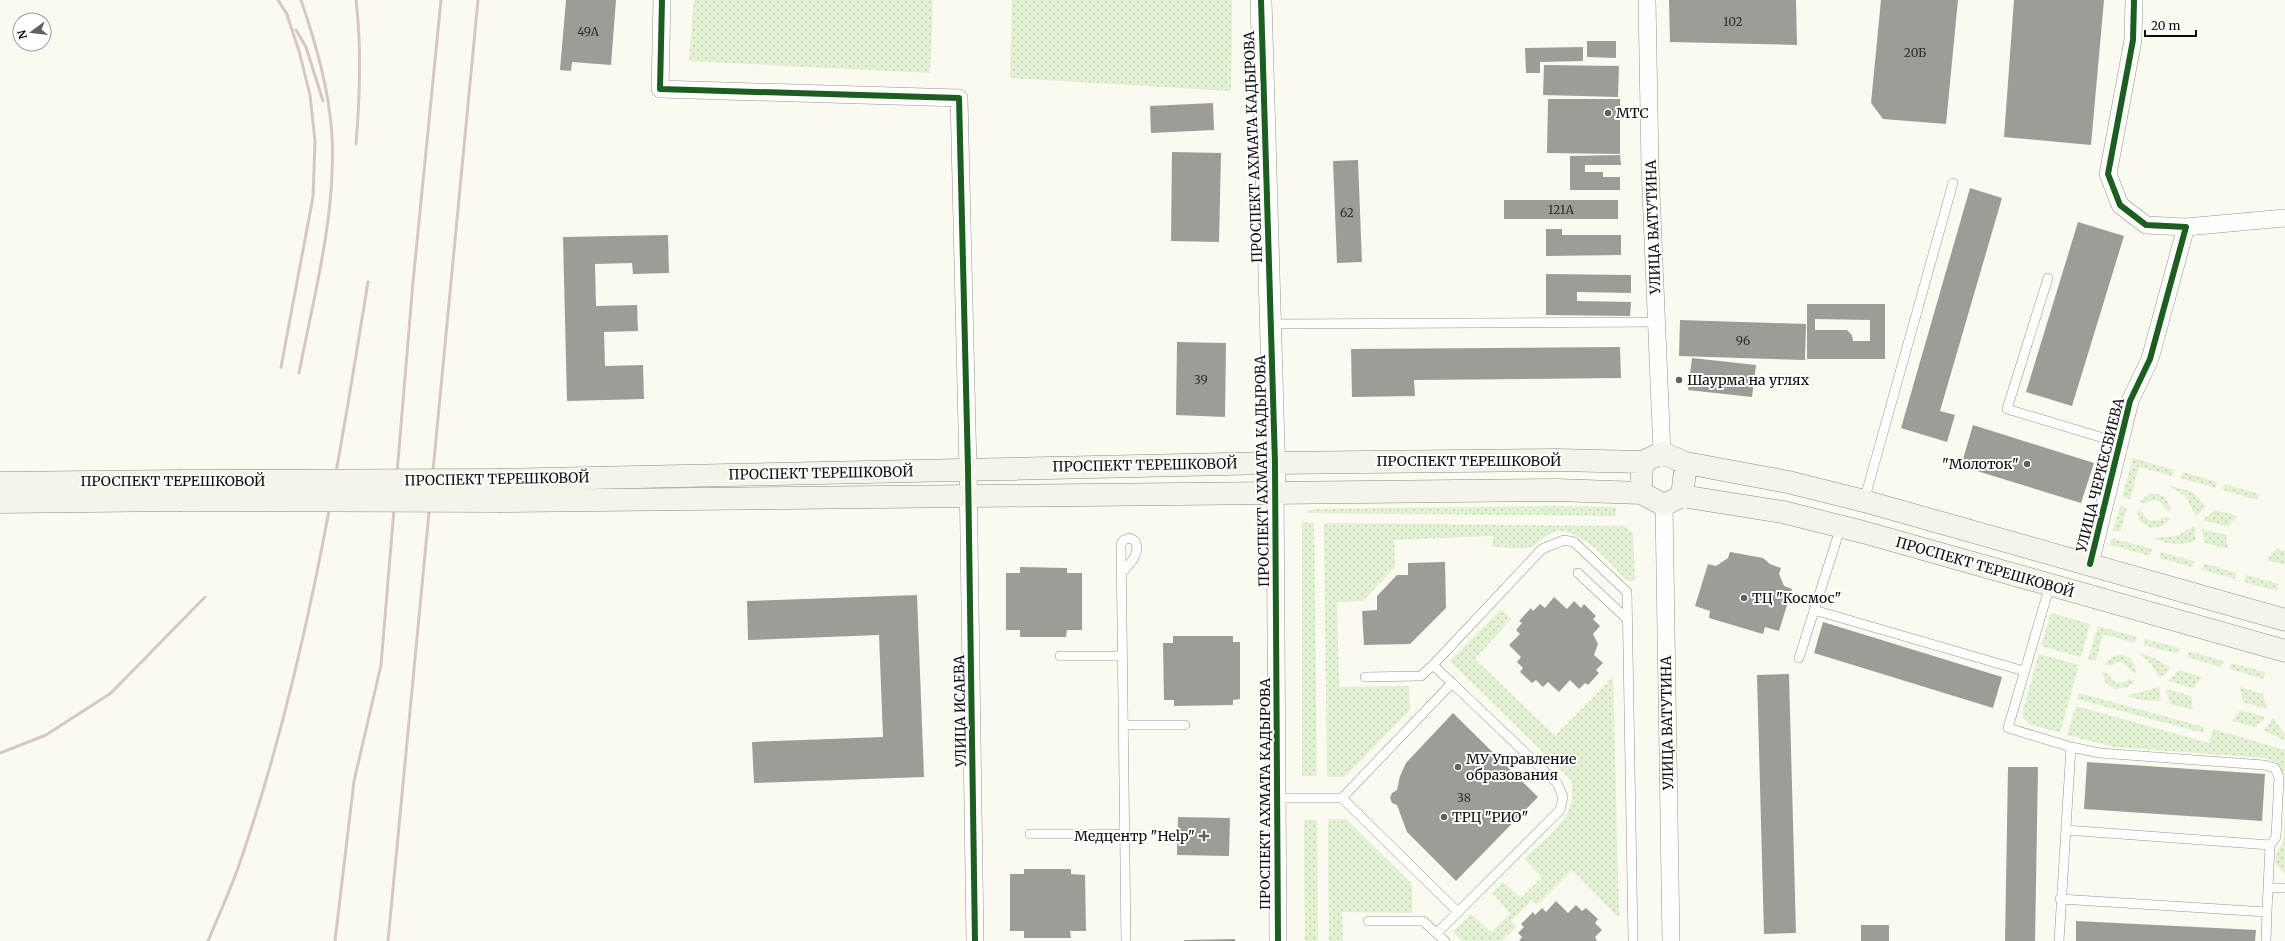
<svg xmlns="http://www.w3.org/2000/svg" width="2285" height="941" viewBox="0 0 2285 941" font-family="Merriweather,serif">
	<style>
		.grass { fill: url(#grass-dots) }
		.building { fill: #9e9c97; fill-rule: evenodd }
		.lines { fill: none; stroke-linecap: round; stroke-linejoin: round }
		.service-casing { stroke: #949490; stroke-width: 10 }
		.minor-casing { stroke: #949490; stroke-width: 18 }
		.tertiary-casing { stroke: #949490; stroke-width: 22 }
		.secondary-casing { stroke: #8b8a86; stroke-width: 23 }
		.service { stroke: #fefefd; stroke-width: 9 }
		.minor { stroke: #fefefd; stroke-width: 17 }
		.tertiary { stroke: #fefefd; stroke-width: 21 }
		.secondary { stroke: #f4f5e8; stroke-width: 22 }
		.rail { stroke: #d6c6c4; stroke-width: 3 }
		.secondary-bridge-casing { stroke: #8b8a86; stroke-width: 23; stroke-linecap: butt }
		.secondary-bridge { stroke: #f4f5e8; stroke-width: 22 }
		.cycleway-casing { stroke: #fff; stroke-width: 8 }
		.cycleway { stroke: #1b5e20; stroke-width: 6 }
		.poi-dot { fill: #60605d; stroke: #fff; stroke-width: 1.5 }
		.labels { text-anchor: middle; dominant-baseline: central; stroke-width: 4; stroke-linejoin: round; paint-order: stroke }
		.number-label { font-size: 12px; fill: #313130 }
		.poi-label { font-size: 14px; fill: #0d0d0d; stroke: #fff; text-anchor: start }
		.street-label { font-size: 14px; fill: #0d0d0d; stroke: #fff }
	</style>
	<defs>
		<pattern id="grass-dots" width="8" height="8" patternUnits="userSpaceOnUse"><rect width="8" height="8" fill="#e1f1d1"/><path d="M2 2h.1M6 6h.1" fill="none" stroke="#c0cdb2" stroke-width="1.8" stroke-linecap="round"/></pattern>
	</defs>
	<rect width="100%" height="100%" fill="#fbfaf1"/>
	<path class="grass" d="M694,0h239l-3,73 -241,-12z
		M1012,0h220l-1,91 -221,-13z
		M2133,458l41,12 -2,6 -33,-9 -9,32 -8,-2z
		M2183,472l34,10 -2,6 -34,-10z
		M2224,484l35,10 -2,6 -34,-10z
		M2168,485l25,7 13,15 -10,9 -10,-19z
		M2149,494h9l8,4 6,13 -7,-2c-3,-9 -12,-12 -19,-5l-7,-2z
		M1551,506l65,1v9l-311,-3 8,-4z
		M2120,506l7,2 -7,24 -7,-2z
		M2137,510l6,2c3,10 12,12 20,5l7,2 -7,7 -13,2 -11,-8z
		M2215,510l23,6 -10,11 -25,-7z
		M1302,522l12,1 3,253h-15z
		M1324,523l300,3 9,7 2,48h-7c-17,-16 -48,-56 -74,-49 -9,3 -13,9 -21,14 -6,4 -32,1 -40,1v-11l-99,4 1,27 -32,34 -26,1 2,85 70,-1 1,24 -65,67h-18z
		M2194,526l2,14c-15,6 -27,5 -43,-2l24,-2z
		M2202,529l24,6 2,14 -23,-6z
		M2112,538l40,11 -2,7 -40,-11z
		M2276,549l9,2v14l-18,-5z
		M2161,552l33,9 -2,6 -33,-9z
		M2204,563l33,10 -2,6 -33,-9z
		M2246,575l33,9 -2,7 -33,-9z
		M1501,609l10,10 -36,40 80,77 58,-59 6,241 -47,-48 -35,35 -5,-5 -21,21 5,6 -14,14h-40l-9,-9 18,-18 20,18 19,-19 -18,-20 11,-11 18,16 21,-21 -18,-18c23,-23 58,-44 46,-80l-120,-118z
		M2051,613l39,11 -9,33 -40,-11z
		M2098,626l39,11 -2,6 -32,-9 -7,27 -8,-2z
		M2145,639l34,9 -1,6 -34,-9z
		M2189,651l34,10 -2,6 -34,-10z
		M2139,653l15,5 17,10 -11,10 -9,-14z
		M2039,654l40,11 -19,68 -31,-9 -6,-6v-9z
		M2123,655l9,4 5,14 -6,-2 -8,-9h-6l-6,4 -7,-2 10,-8z
		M2231,663l34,9 -1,7 -34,-10z
		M2179,670l23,7 -9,11 -25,-7z
		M2102,672l7,2c3,9 12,12 19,5l7,2 -7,6 -13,2 -10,-7z
		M2159,687l2,14 -21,-1 -14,-4z
		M2240,687l23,7 4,15 -24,-7z
		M2166,689l25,7 2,14 -23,-6z
		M2079,693l125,34 -1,6 -126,-34z
		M2076,706l133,37 4,-14 72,21v26l-9,-14 -11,-4 -151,-11 -47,-12z
		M2240,710l25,7 -10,10 -23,-6z
		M2273,718l12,17v6l-21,-11z
		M2285,811v63l-10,-10 1,-9 7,-14z
		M1328,819h18l66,65v29l-70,-1 1,29h-14z
		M1304,820h13l1,121h-13z"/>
	<path class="building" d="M566,0h50l-5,65 -39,-3 -1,9 -11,-1z
		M1669,0h127l1,45 -127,-3z
		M1881,0h77l-12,124 -63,-5 -12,-16z
		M2014,0h90l-13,145 -87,-8z
		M1587,41h29v17l-29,-1z
		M1583,47v14l-43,1v11h-14l-1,-25z
		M1544,65l75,1 -1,31 -75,-2z
		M1548,99h72v55l-73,-1z
		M1213,103l1,27 -63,3 -1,-27z
		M1172,152l49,1 -2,89 -48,-1z
		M1620,155l1,10h-36v7h18v5h17v13h-50v-34z
		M1358,160l4,102 -25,1 -4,-102z
		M1970,188l32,10 -62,213 15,4 -8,27 -46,-14z
		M1504,200h114v19h-114z
		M2078,222l46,14 -52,170 -46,-14z
		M1546,229h16v6h59v20l-75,1z
		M668,235l1,38 -36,1 -1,-11 -37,1 1,42 41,-1 1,26 -34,1 1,34 38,-1 1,34 -77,2 -4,-164z
		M1546,274l85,1v18l-54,-1v9l54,1 -1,14 -84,-1z
		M1807,304h78v55h-78zM1815,319l55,1v21h-17l-1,-6 -5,-5h-32z
		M1680,320l126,4 -1,36 -126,-4z
		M1177,342l49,1 -1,74 -49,-2z
		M1620,347l1,31 -207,2 1,16 -63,1 -1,-48z
		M1692,358l64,7 -4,32 -64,-7z
		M1973,425l121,38 -13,40 -120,-37z
		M1730,552l33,6 7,6 11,4 -2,6 5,12 8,3 -13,42 -14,-4 -2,7 -54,-16 1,-7 -15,-5 13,-42 8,2 12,-8z
		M1445,562l1,46 -36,36 -46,1 -2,-34 15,-1v-14l20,-21h11v-12z
		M1020,567l47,1v5h15v57h-15l-1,7h-46v-7h-14v-57h14z
		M917,595l7,182 -170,6 -2,-41 131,-5 -4,-102 -131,5 -1,-39z
		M1554,597l13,12 7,-8 7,7 3,-4 12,12 -3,3 7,7 -7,8 5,10 -4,11 9,8 -7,7 3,3 -11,12 -3,-2 -6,6 -9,-9 -11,12 -11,-10 -5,5 -7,-7 -4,3 -12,-11 3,-4 -6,-6 4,-5 -12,-12 11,-11 -4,-4 6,-7 -3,-2 12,-13 2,3 7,-7 5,4z
		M1823,622l179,55 -9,31 -179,-55z
		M1173,636h60v6h7v57l-7,1v5l-59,1v-6h-10l-1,-57h10z
		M1789,674l7,259 -32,1 -7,-259z
		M1453,713l85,84 -82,84 -49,-49 -10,-27 -5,-2 -2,-5 2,-5 5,-3 3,-14 6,-13z
		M2087,762l178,12 -3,47 -178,-12z
		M2008,767h30l-3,174h-30z
		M1178,817l52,1 -1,38 -52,-1z
		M1024,869h47v5l14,1 1,56h-16l1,7h-47v-7h-14v-57h14z
		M1556,901l12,12 8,-8 6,6 4,-3 12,11 -3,4 7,7 -7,7 2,4h-78l3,-4 -4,-4 6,-6 -3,-3 12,-12 2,3 7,-7 4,4z
		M2076,921l180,9 -1,11h-179z
		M1861,925h28v16h-28z
		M1235,939v2h-51v-1z"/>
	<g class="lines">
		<g class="service-casing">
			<path id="service" d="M2048,278l-41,131 113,34
				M1272,324l385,-2
				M1864,501l89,-318
				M1122,572c9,-9 19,-19 13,-31l-5,-3 -6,2 -3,4 5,397
				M1578,573l49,46
				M2050,585l-42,143 63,19 29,6 164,12 11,3 4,10 -3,59 -6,8 -2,43h17
				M1814,610l210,61
				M1060,656h63
				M1799,658l42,-132
				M1365,677l56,-1 12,-11
				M1124,725h61
				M1277,798h65l110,-115 -19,-18 109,-116 22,-9 10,2 53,50 6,349
				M1342,798l116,114
				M2066,830l204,15
				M1030,834h95
				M2060,899l207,13 1,-24
				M1368,921h55l22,20
				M1437,933l123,-123 3,-13 -6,-14 -105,-100
				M2059,941l12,-194
				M2266,941l1,-29"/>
		</g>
		<g class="minor-casing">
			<path id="minor" d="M662,0l-2,89 299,9 9,371 7,472
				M1647,0l3,167 12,286
				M2186,227l99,-9
				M1275,481l3,460
				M1664,505l7,436
				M2090,564l40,-163 20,-42 36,-132 -40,-2 -26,-20 -12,-31 25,-134 1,-40"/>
		</g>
		<g class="tertiary-casing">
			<path id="tertiary" d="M1261,0l14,479"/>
		</g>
		<g class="secondary-casing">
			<path id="secondary" d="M1662,453l24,10 -4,33 -18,9 -23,-12 1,-31z
				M1686,463l102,19 76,19 421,119
				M501,480l774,-17 283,-3 84,2
				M0,483l179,-2
				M1682,496l101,16 80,20 422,119
				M502,501l1055,-11 84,3
				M0,502l179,-2"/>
		</g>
		<use href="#service" class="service"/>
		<use href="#minor" class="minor"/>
		<use href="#tertiary" class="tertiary"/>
		<use href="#secondary" class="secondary"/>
		<path class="rail" d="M278,0l10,16
			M356,0c6,49 4,96 0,144
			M296,30l10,17 17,54
			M281,367l32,-170 2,-56 -5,-46 -11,-44 -13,-39
			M299,373c15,-78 37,-157 33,-237 -3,-47 -16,-92 -31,-136
			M0,753l46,-18 65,-42 94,-96
			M208,941c10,-24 21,-48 30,-73 66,-189 98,-389 130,-586
			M335,941l19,-160 27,-116 32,-383 28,-282
			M388,941l90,-941"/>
		<g class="secondary-bridge-casing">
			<path id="secondary-bridge" d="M179,481l322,-1
				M179,500l323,1"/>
		</g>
		<use href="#secondary-bridge" class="secondary-bridge"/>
		<g class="cycleway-casing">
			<path id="cycleway" d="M662,0l-2,89 299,9 9,371 7,472
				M1261,0l14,463 3,478
				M2090,564l40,-163 20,-42 36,-132 -40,-2 -26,-20 -12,-31 25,-134 1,-40"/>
		</g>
		<use href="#cycleway" class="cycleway"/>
	</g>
	<g class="poi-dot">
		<circle cx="1608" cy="113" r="4"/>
		<circle cx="1679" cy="380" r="4"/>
		<circle cx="2027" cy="464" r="4"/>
		<circle cx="1744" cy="598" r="4"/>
		<circle cx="1458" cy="767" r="4"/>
		<circle cx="1444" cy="817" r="4"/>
		<path d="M1202 830h4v4h4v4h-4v4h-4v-4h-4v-4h4z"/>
	</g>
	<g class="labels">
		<g class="number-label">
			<text x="1733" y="21">102</text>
			<text x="588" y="31">49А</text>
			<text x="1915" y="52">20Б</text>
			<text x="1561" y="209">121А</text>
			<text x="1347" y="212">62</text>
			<text x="1743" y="340">96</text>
			<text x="1201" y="379">39</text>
			<text x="1464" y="797">38</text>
		</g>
		<g class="poi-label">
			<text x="1616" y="113">МТС</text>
			<text x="1687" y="380">Шаурма на углях</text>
			<text x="2019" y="464" text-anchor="end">"Молоток"</text>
			<text x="1752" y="598">ТЦ "Космос"</text>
			<text x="1466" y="759">МУ Управление<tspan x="1466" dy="16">образования</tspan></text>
			<text x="1452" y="817">ТРЦ "РИО"</text>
			<text x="1195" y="836" text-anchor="end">Медцентр "Help"</text>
		</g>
		<g class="street-label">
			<text transform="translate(1253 147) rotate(-92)">ПРОСПЕКТ АХМАТА КАДЫРОВА</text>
			<text transform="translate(1653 227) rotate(-92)">УЛИЦА ВАТУТИНА</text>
			<text x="1469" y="461">ПРОСПЕКТ ТЕРЕШКОВОЙ</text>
			<text transform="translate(1145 465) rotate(-1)">ПРОСПЕКТ ТЕРЕШКОВОЙ</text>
			<text transform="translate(1262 471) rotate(-91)">ПРОСПЕКТ АХМАТА КАДЫРОВА</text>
			<text transform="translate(821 473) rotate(-1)">ПРОСПЕКТ ТЕРЕШКОВОЙ</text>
			<text transform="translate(2100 475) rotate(-76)">УЛИЦА ЧЕРКЕСБИЕВА</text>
			<text transform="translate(497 479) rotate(-1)">ПРОСПЕКТ ТЕРЕШКОВОЙ</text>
			<text x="173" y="481">ПРОСПЕКТ ТЕРЕШКОВОЙ</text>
			<text transform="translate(1985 567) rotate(16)">ПРОСПЕКТ ТЕРЕШКОВОЙ</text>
			<text transform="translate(960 711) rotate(-91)">УЛИЦА ИСАЕВА</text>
			<text transform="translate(1667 723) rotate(-91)">УЛИЦА ВАТУТИНА</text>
			<text transform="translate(1265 794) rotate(-90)">ПРОСПЕКТ АХМАТА КАДЫРОВА</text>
		</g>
	</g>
	<g transform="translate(32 32) rotate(255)"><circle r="19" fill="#ffffff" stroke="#9e9e9e"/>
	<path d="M0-3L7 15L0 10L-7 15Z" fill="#60605d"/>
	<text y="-6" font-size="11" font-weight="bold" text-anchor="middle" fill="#0d0d0d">N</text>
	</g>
	<path d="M2145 30v6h51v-6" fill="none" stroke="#0d0d0d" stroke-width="2"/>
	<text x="2151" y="30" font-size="12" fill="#0d0d0d" stroke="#ffffff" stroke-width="3" paint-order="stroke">20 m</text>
</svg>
